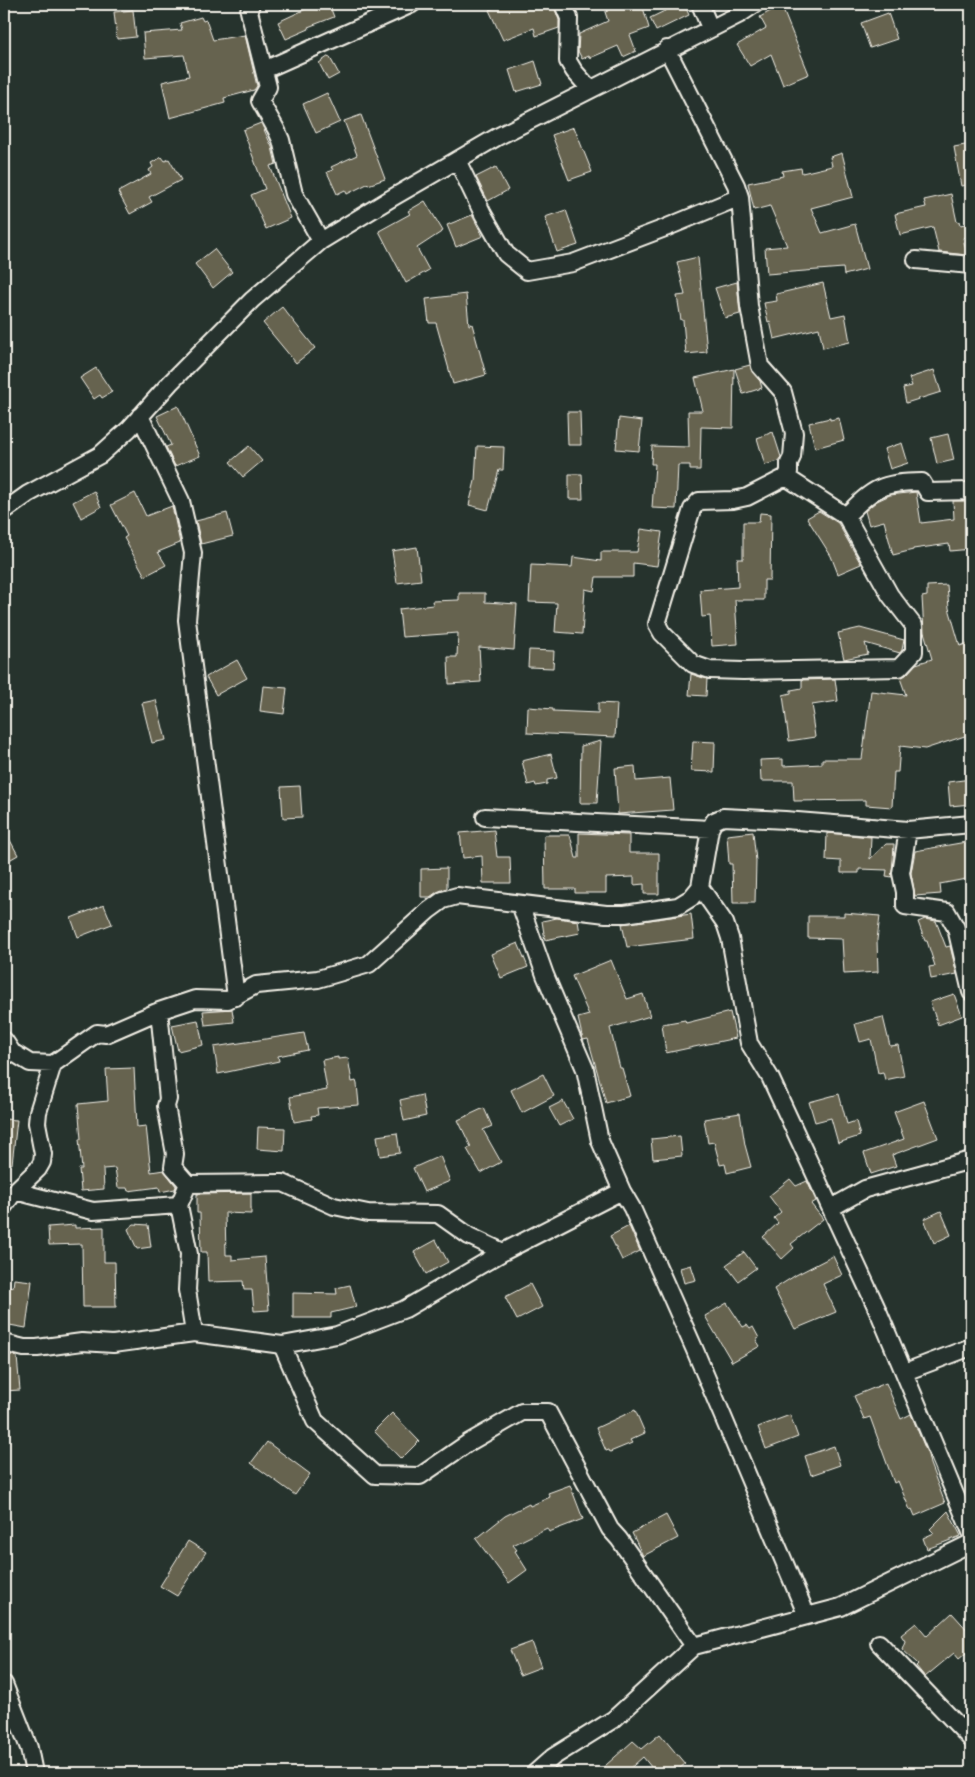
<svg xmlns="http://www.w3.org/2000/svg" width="975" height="1777" viewBox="0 0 975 1777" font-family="'Playpen Sans',sans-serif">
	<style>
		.building { fill: #666350; stroke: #f4f1e8 }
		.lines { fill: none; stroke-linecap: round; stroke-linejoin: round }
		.minor-casing { stroke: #f4f1e8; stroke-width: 20 }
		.minor { stroke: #26332d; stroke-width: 16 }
	</style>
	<rect width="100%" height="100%" fill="#26332d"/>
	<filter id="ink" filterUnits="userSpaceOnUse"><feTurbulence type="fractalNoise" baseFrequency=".02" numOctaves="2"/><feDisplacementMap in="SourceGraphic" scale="10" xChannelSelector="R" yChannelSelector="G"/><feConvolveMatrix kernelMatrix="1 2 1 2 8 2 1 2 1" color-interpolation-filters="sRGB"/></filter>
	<g filter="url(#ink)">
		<path class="building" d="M307,4h22l5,13 -26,10 1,2 -23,10 -8,-17 30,-14z
			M502,4h51l6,16v8l-23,8 -2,-8 -31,12 -14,-30z
			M605,4h37l7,24 -19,7 6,16 -13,6 -5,-11 -28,12 -1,-2 -7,3 -4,-8 1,-17 29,-13 -3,-9 3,-1z
			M679,4h5l5,11 -33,16 -6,-13z
			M781,5l28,69 -26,11 -12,-31 -21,12 -13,-21 29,-17 -6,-11z
			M133,10l3,27 -19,2 -3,-27z
			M888,13l9,26 -27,9 -9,-25z
			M201,17l2,4 3,-1 7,20 32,-5 12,51 -3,4 -30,8 1,5 -55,15 -8,-36 27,-6 -5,-21 -39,3 -2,-25 39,-3 -2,-7z
			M329,56l10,18 -11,6 -9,-17z
			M535,61l7,23 -26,8 -7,-22z
			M327,93l13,29 -24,11 -13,-29z
			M361,115l24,64 -17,6 -1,-1 -20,10 -2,-4 -8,4 -10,-22 6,-2 -2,-3 26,-12 -13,-34z
			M261,123l11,24 4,17 -6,2 21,52 -25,11 -15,-34 14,-6 -22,-59z
			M574,127l18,45 -23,8 -17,-45z
			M971,144v40l-10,2 -7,-39z
			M842,153l11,44 -42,11 11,25 33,-9 12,45 -23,6 -1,-7 -76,6 -2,-26 22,-2 -17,-40 -16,4 -6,-27 35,-7 -1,-5 19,-3 1,5 30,-7 -2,-9z
			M162,157l3,4 4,-2 12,21 -32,17 3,5 -22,12 -12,-22 33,-18 -2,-4 4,-3 -2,-4z
			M496,167l12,23 -20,11 -12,-24z
			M951,194l6,28 2,-1 1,4 11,-2v13l-8,2 4,17 -28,-3 -6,-25 -33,8 -5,-21 31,-7 -2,-7z
			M425,201l18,30 -26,17 12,22 -23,13 -27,-52 31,-17 -2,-3z
			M566,210l12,35 -21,7 -12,-35z
			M472,215l11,21 -27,11 -9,-22z
			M214,249l18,23 -19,16 -18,-24z
			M698,257l9,95 -21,2 -3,-34h-2l-4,-24 8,-1 -8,-33z
			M737,282l3,32 -15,4 -10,-30z
			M823,283l8,34 14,-3 5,28 -27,6 -4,-20 -45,11 -4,-18 -2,1 -4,-19 13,-2 -1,-7z
			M466,294l3,31 3,-1 14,51 -33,9 -17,-61h-7l-3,-24z
			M282,307l33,41 -19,15 -33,-40z
			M750,365l2,7 8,9 2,7 -19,6 -8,-25z
			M96,368l16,24 -10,6 -2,-3 -6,4 -14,-21z
			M734,369l-1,59 -32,-1 -1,43h-10v-5h-12l-2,44 -24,-1 3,-44h-4l1,-18 37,1 -1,-36h15l-8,-33z
			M934,370l7,22 -35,11 -3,-15 9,-2 -3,-8z
			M178,406l22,50 -25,10 -9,-19 5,-2 -14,-29z
			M567,412h13l1,33h-13z
			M619,418l23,3 -3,30 -23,-2z
			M830,418v2l9,-2 5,22 -29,8 -6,-25z
			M773,432l8,25 -2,4 -14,4 -8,-27z
			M948,434l6,26 -17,4 -6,-26z
			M902,443l6,20 -18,6 -6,-20z
			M249,446l13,15 -19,16 -13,-15z
			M477,446l27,1 -1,23h-4l-11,40 -19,-5 6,-24z
			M569,474h13l1,25h-14z
			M94,491l7,16 -20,11 -8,-16z
			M916,492l5,31 33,-4 -1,-18h13l1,24h4v24l-21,2 -1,-7 -36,5v1l-20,5 -9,-34 -15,4 -4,-14 12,-10 13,-6z
			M135,493l11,23 26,-10 8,37 -22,9 8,13 -21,11 -21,-38 3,-2 -16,-31z
			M819,511l19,12 23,41 -23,10 -7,-18 -24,-38z
			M227,513l6,23 -32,8 -5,-23z
			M760,513l11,1 -1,66h-6v20h-29l3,44 -26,2 -2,-30 -8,1 -2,-27 38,-3 -1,-28h6v-37h16z
			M641,529l21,3 -5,34 -24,-3v14h-37l-2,14 -9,-2 -3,45 -27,-2 2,-29 -28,-1 2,-37 41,2 1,-10 28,4v-9h36z
			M417,547l4,33 -24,3 -5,-32z
			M947,585l2,23 11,38 11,-4v92l-46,15 -25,-3 -2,26h-4l-2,35 -26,-2v-5l-72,1 -1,-20h-32l-1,-21 23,-1v7l39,-2v-5h40l9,-68 35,4 -6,-17 6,-3 10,-11 16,-5 -8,-27 -2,-35 5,-1v-10z
			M459,593h26v9l32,2 -3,46 -35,-3 2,35 -32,2 -1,-27h9l1,-24 -56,4 -3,-28 34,-4 -1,-4 27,-1z
			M860,628l44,12 -2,10 -2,3 -35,-10 3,11 -24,5 -6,-26z
			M529,650l25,1 -1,17 -25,-1z
			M237,660l10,18 -31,17 -10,-18z
			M691,674l16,5 -1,17 -17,-1z
			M835,679l3,22 -26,4 2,11h-2l3,21 -26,4 -6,-46 8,-2v-3l11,-2v-8z
			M263,686l24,2 -3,26 -24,-3z
			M156,700l10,40 -14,3 -10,-40z
			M598,703l19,1 -2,33 -88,-4 1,-26 25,2v2l45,2z
			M601,741l-4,62h-17l1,-57z
			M693,741l22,1 -1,30 -23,-1z
			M551,754l6,24 -10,2v4l-11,2 -1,-3 -7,2 -6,-24z
			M635,766l1,15 34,-3 3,32 -55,4 -3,-46z
			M971,779v25l-21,2 -2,-24z
			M300,786l2,31 -19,1 -2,-31z
			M4,829l14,26 -14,8z
			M494,830l3,27h13l1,26h-28l-1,-27 -19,2 -3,-25z
			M753,832l3,29 -1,42h-22l-1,-39h-3l-2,-29z
			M579,833l50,2v18h30v41h-15v-10l-10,1v-8l-28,1v15h-31v-4h-30l-1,-54h26l6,23h3z
			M827,833l44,4 -1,22 16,-15h8l-2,33 -6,-1 1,-6 -28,-1v4h-18v-12l-15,-1z
			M966,842l5,36 -31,6 1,10 -26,2 -4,-23 4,-22z
			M447,868v20l-10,4 -7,5h-9v-28z
			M104,905l8,19 -34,13 -7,-19z
			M844,913l36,3 -3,24 1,32 -34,2 -2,-35 -34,-1v-22h36z
			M691,914l3,25 -67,8 -5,-23z
			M557,918l21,3 2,12 -35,7 -3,-19z
			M925,919l11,2 10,26 4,-1 7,28 -26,5 -2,-12 6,-1 -8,-25h-2l-7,-19z
			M518,943l10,24 -27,11 -10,-24z
			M611,960l16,39 16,-5 7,22 -40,12 10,40h2l8,28 -24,7 -18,-64 -5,1 -5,-22 11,-3 -17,-39z
			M954,994l8,22 -24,9 -8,-23z
			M232,1009l2,13 -29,3 -2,-14z
			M730,1012l6,26 -70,15 -4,-29 23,-4 1,3z
			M883,1017l7,29 8,-1 6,31 -19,4 -2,-8 -5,1 -7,-34 -11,3 -5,-18z
			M198,1020l5,25 -25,6 -6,-26z
			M304,1033l4,17 -30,6 1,5 -61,13 -4,-27z
			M338,1057v2l10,-1 4,24 4,-1 1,3 2,21 -42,3 1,7 -7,1 1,3 -18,3 -4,-25 37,-7 -5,-30z
			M134,1068l3,59 9,-1 5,46 13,-2 12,16 -1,3 -15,3 -1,-5 -31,4 -1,-3h-9l-3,-20 -12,1 1,20 -23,2 -2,-22h3l-3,-30h2l-3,-35 30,-3 -2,-32z
			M543,1074l11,22 -32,17 -11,-23z
			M839,1094l8,30 9,-3 4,15 -22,7 -7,-25 -16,4 -6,-20z
			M422,1095l4,21 -22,5 -4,-21z
			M563,1101l10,18 -14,7 -10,-18z
			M924,1101l14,37 -46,17 4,11 -25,8 -7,-21 40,-14 -10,-27z
			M484,1108l8,18 -9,4 18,32 -20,11 -14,-24 4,-2 -13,-27z
			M740,1113l5,32 6,22 -24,6 -2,-9 -5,1 -6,-23 -6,1 -4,-24z
			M4,1119l13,1 -5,44h-8z
			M258,1127l27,1 -1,23 -27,-2z
			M397,1133l3,20 -20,3 -3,-20z
			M680,1136l2,20 -29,3 -2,-20z
			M440,1156l10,25 -26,11 -11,-24z
			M790,1179l6,7 11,-5 9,20 -5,3 12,15 -32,25 3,4 -12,11 -19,-22 15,-14 -4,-5 7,-6 -12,-16z
			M251,1193v21l-26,-1 1,42h6v5l33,-3 4,53 -15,1 -2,-21h-8l-1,-9 -35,1 -1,-30h-6l-1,-39h-3v-19z
			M941,1211l10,24 -17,8 -10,-24z
			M134,1224l14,1 3,22 -14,2 -9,-20z
			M75,1225v3l29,-1v35h11l1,45h-33l-1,-63 -33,1 -1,-18z
			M629,1226l11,25 -18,9 -12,-24z
			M436,1240l12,22 -22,12 -12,-22z
			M744,1252l12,16 -18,13 -12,-16z
			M833,1256l9,19 -19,9 13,28 -41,17 -21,-40 22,-14z
			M691,1265l5,15 -12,3 -4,-15z
			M14,1279l18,2 -6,47 -22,-4 4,-38 5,1z
			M530,1284l12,23 -25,13 -12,-23z
			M350,1285l6,22 -25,6v5h-38v-25l44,1 -1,-6z
			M727,1303l16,24 4,-2 3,4 3,-2 6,11 -3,2 4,6 -28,16 -27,-46z
			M12,1355l5,2 3,33 -16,1v-35z
			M886,1383l15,36 10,-5 17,41 2,9 15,39 -30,13 -3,-7 -2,1 -12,-29 -4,2 -24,-66 -6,2 -10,-23z
			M635,1410l10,23 -15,7 2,3 -22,9 -1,-2 -3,1 -10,-23z
			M392,1413l27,28 -18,18 -27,-28z
			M790,1415l8,22 -32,12 -8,-22z
			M267,1442l43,32 -15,21 -44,-32z
			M834,1446l6,19 -29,10 -6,-19z
			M570,1485l13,34 -34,13 -2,-4 -34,17 4,5 -2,1 12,19 -18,13 -33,-44 29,-23 24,-12 1,2 20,-9 -2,-4z
			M948,1511l13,25 -34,13 -4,-11 11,-5 -4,-4z
			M666,1515l12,23 -35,18 -11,-23z
			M188,1541l18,11 -29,44 -17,-10z
			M952,1613l19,21v15l-12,10 -5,-6 -29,24 -9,-11 2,-2 -16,-15 3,-8 -4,-6 15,-12 11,13z
			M532,1642l9,25 -21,8 -10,-25z
			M660,1734l25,30 -11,9h-18l-13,-16 -18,16h-28l36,-32 9,8z"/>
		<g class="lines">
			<g class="minor-casing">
				<path id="minor" d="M251,4l-2,7 19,76 -8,14 16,28 5,11 13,54 27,47
					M563,4l6,14 -1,43 6,10 16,18
					M700,4l10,24
					M667,49l69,136 4,12 9,109 11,60 23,26 11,41 -2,24 -3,6v9l-3,5 60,39 44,79 24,31v26l-15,16 -156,3 -33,-1 -17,-6 -31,-31 -5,-9 35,-115 7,-8 34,-1 14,-3 39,-20
					M264,70l148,-66
					M457,160l26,54 23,40 21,17 46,-8 92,-35 75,-31
					M916,260l55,5
					M140,416l41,85 12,52 -6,67 49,377
					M4,511l24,-17 72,-39 29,-26 41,-46 82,-83 69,-59 69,-42 107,-62 243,-123 15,-10
					M846,516c27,-28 36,-34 76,-34l6,10 43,-1
					M485,817l225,12
					M908,830l-7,43 4,19v14l42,6 9,16 15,64
					M700,887l25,36 5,15 19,105 21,34 109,236 92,219
					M520,904l25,71 40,94 15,72 22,50 10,17 62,140 113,268
					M4,1040l8,12 18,11 23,1 44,-31 9,1 53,-23 36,-12 33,1 28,-15 62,-6 51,-15 59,-53 15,-11 14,-4 149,18h19l53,-8 13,-8 9,-11 10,-58 4,-8 9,-4 62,3 123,10 63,-6
					M188,1184l95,-1 51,23 34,7 70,1 31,22 34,16
					M15,1191l78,20 86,-6
					M4,1206l11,-15 23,-22 4,-7 1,-8 -6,-31 1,-11 15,-48
					M831,1208l34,-19 106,-29
					M194,1333l88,12 55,-10 68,-26 98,-57 119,-61
					M4,1343l20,5h13l45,-6 31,2 81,-11 -7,-43 2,-36 -10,-49 9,-21 -15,-17 2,-13 -9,-48 2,-7 -9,-88
					M282,1345l33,76 60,54 45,1 48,-33 54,-31h26l62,117 9,10 75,107
					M905,1372l66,-25
					M879,1643l92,96
					M4,1684l25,64 5,25
					M535,1773l18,-16 61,-38 80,-73 147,-39 130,-64"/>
			</g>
			<use href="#minor" class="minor"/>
		</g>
	</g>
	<rect width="975" height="1777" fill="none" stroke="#26332d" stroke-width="20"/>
	<rect x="10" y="10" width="955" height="1757" fill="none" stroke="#f4f1e8" stroke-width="2" filter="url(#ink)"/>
</svg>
